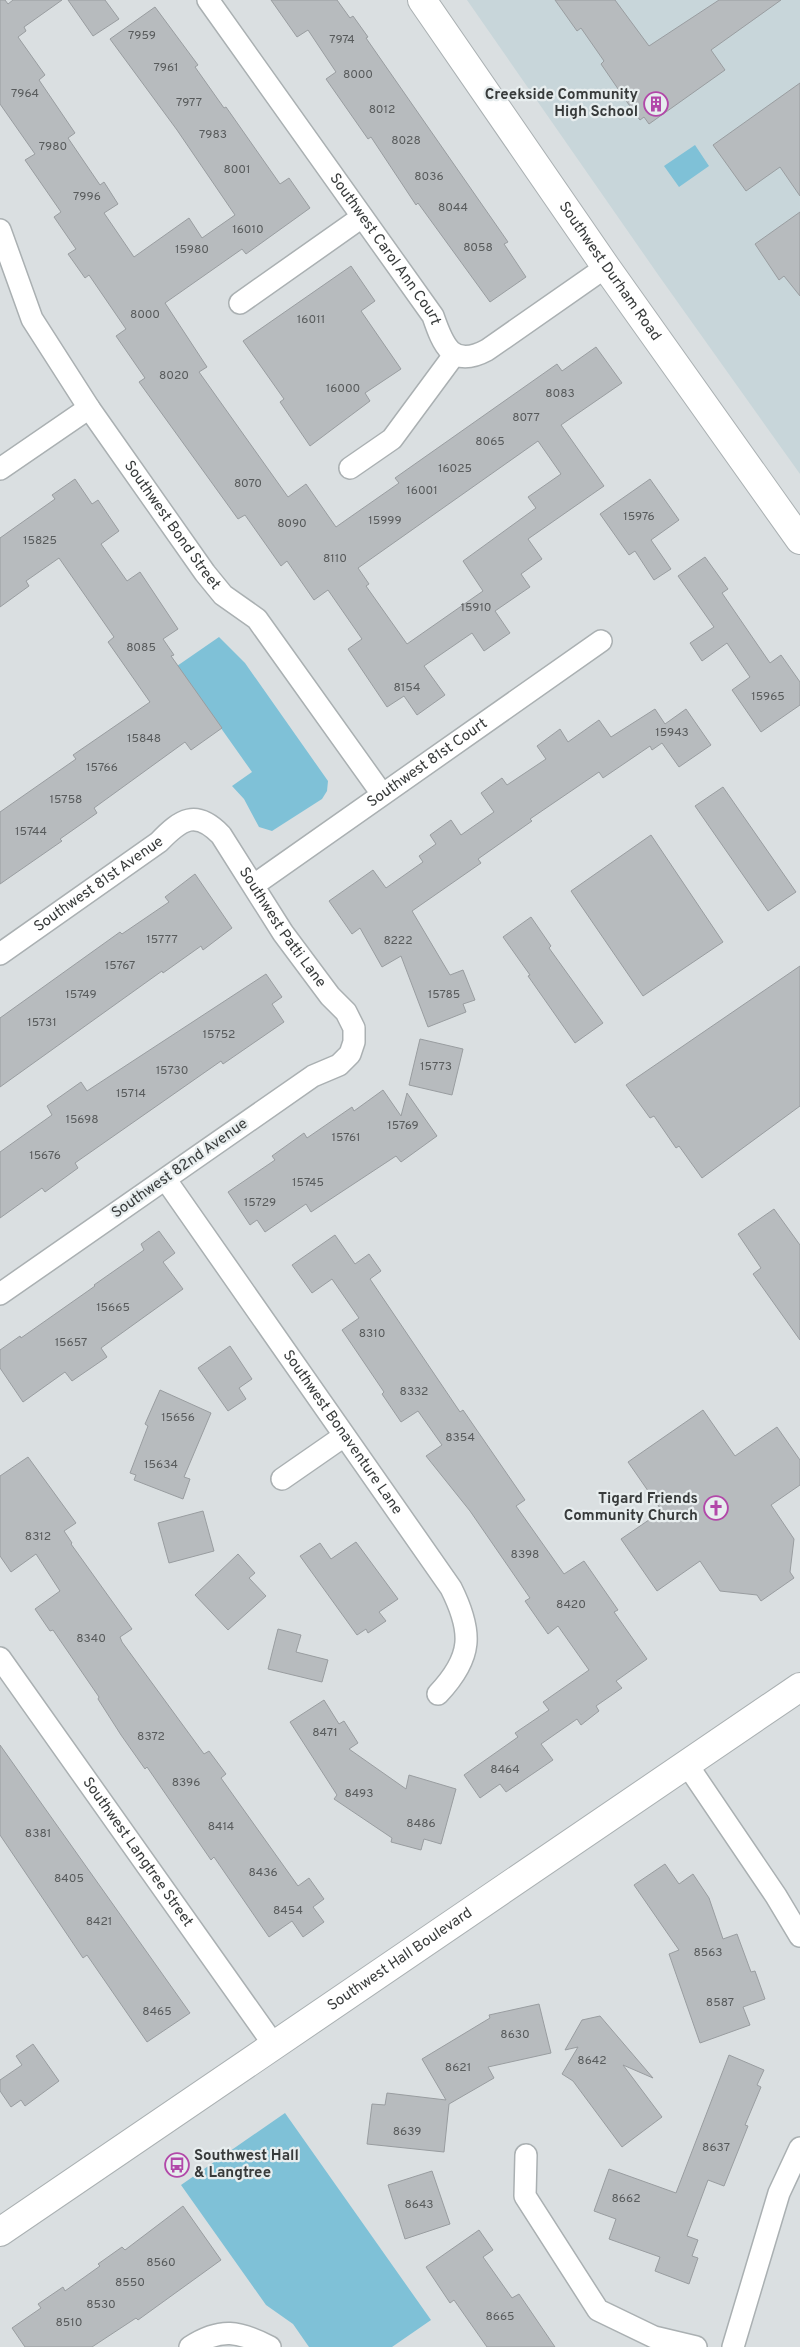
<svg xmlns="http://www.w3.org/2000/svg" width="800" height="2347" viewBox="0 0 800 2347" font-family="Overpass,sans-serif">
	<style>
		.built { fill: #c8d6da }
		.green { fill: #7fc1d7 }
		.building { fill: #b7bbbe; stroke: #999da0; fill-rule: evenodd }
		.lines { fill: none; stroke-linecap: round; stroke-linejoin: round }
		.street-casing { stroke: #aab0b2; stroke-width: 24 }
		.secondary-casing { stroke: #aab0b2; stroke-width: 30 }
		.primary-casing { stroke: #aab0b2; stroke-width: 30 }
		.street { stroke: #fff; stroke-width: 21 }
		.secondary { stroke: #fff; stroke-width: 28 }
		.primary { stroke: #fff; stroke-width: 28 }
		.labels { text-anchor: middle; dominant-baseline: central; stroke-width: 4.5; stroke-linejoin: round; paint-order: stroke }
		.number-label { font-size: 12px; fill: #585b5c }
		.poi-label { font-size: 15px; font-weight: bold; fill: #383b3b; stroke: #e7edee; text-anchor: end }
		.street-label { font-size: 15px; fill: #383b3b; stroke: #e7edee }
	</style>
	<rect width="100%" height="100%" fill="#dadfe1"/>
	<path class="built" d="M467,0h333v474l-141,-198z"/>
	<path class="green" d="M695,145l14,21 -30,21 -15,-21z
		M219,637l26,26 83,118 -1,10 -5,8 -50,32 -13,-4 -15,-28 -12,-13 20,-14 -75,-106z
		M285,2113l146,207 -39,27h-83l-16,-23 -27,-19 -85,-120z"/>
	<path class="building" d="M0,0h5l3,4 5,-4h49l-38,27 2,4 -8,6 27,38 -6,5 36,53 -7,5 32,47 4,-3 14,22 -14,9 30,44 55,-39 13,20 33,-23 -58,-85 -67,-91 45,-32 43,58 -3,2 29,41 2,-1 54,77 9,-6 21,30 -64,46 -4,-5 -77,54 42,64 -8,5 89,125 18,-13 30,43 63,-44 -4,-5 162,-114 5,7 34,-24 26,36 -61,42 43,61 -76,53 14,20 -21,15 9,13 -35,24 15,22 -26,18 -12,-18 -48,33 21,29 -28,20 -13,-19 -17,11 -39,-58 14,-10 -34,-49 -14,10 -27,-39 -6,5 -36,-51 -7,4 -99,-137 6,-4 -29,-42 10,-7 -37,-54 -4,3 -17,-24 8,-5 -22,-32 7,-5 -36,-52 10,-6 -35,-50zM538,441l23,33 -33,23 8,11 -73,53 20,30 -76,53 -41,-58 3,-2 -11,-16z
		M68,0h37l14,19 -26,17z
		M271,0h66l13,18 3,-2 15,21 -2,1 142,204 -4,2 22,33 -36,25 -72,-99 -2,2 -45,-68 -3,2 -42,-60 10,-7 -28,-42 -11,7z
		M555,0h60l34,46 70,-46h62l-70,50 14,20 -76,54 -5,-7 -4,3 -13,-18 -26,-38 3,-3 -23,-33 -4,3z
		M800,83v113l-20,-29 -34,24 -33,-46z
		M800,212v84l-16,-20 -5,4 -24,-36z
		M351,266l24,35 -14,10 40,58 -36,24 5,8 -60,45 -30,-44 4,-3 -41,-58z
		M75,479l17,25 6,-4 21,31 -18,13 26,37 13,-9 38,57 -15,10 11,16 -3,1 51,72 -31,22 -6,-8 -91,66 3,5 -37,26 2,2 -62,43v-72l76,-53 -3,-4 77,-53 -42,-60 6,-5 -55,-79 -33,23 3,5 -29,21v-69l55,-39 -3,-4z
		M650,479l29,41 -28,20 20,29 -17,11 -19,-29 -6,4 -29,-41z
		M705,557l23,32 -6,4 48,70 11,-8 19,27v23l-39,27 -29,-42 18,-13 -23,-34 -25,18 -12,-18 24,-16 -36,-51z
		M655,709l10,15 21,-15 25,36 -32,22 -17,-24 -10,7 -2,-4 -47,32 -4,-6 -69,47 2,2 -54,38 3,4 -69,48 38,64 13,-5 12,30 -12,4 3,8 -38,15 -27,-71 -19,11 -22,-39 -8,6 -23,-33 44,-31 13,18 37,-26 -4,-6 17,-12 -6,-9 21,-15 10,15 33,-23 -13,-19 21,-15 5,7 39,-26 -9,-13 23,-17 8,13 31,-22 12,17z
		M723,787l73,105 -28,19 -73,-105z
		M651,835l72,107 -80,54 -72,-105z
		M195,874l37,54 -29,22 -2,-4 -38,27 -1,-2 -162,116v-69l120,-86 2,2 47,-32 -4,-5z
		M531,917l20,29 -2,2 54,75 -28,20 -47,-67 2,-1 -27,-38z
		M800,966v140l-98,72 -23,-32 -3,2 -22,-32 -4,2 -24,-33z
		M266,974l16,23 -10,7 12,18 -61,42 -2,-3 -146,102 3,5 -33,24 -3,-4 -42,30v-66l52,-37 -5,-9 34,-24 6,9z
		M420,1039l43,10 -11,46 -43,-10z
		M383,1090l18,26 6,-23 30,43 -36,26 -5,-6 -85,56 -5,-8 -41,28 -8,-12 -7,5 -22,-33 47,-32 -3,-4 32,-23 3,5 45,-31 2,4z
		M774,1209l26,36v95l-47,-66 8,-6 -23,-34z
		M159,1231l16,22 -12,9 20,27 -82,59 6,9 -35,24 -7,-9 -42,30 -23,-34v-18l20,-14 1,2 74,-52 -1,-1 50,-35 -3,-6z
		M335,1235l20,29 14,-10 12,17 -11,8 90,133 3,-2 62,90 -9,6 48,68 20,-13 34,49 -4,2 33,47 -31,22 6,7 -26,18 3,5 -18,14 -4,-6 -36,25 12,16 -47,32 -6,-8 -20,14 -16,-23 54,-38 -3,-4 34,-23 -6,-8 46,-32 -31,-44 -10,8 -23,-33 5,-3 -60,-87 -44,-55 16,-11 -24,-34 -17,11 -19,-28 2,-2 -42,-62 17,-12 -27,-39 -20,14 -20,-28z
		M230,1346l22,33 -13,9 7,11 -18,12 -30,-43z
		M160,1390l51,23 -27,64 6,2 -7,20 -49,-19 2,-5 -6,-2 18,-47 -3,-2z
		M703,1410l32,46 42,-29 23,33v25l-29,20 23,34 -4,33 4,6 -33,23 -4,-6 -37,-4 -20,-30 -43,30 -36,-52 41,-28 -34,-49z
		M28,1457l48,66 -12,8 8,12 -1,1 61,85 -12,8 2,5 82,112 5,-3 17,23 -5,4 77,108 11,-8 15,21 -11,8 11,15 -21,15 -11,-16 -23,16 -55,-80 -3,3 -64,-93 -2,2 -24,-34 -23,-36 1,-2 -46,-67 -3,1 -15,-22 25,-18 -24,-37 -25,18 -11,-16v-80z
		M203,1511l11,40 -45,12 -11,-40z
		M356,1542l42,57 -19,13 7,9 -18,12 -2,-4 -9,6 -57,-79 20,-13 11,16z
		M238,1554l17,19 -6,5 17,18 -38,34 -33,-35z
		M278,1629l23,6 -5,17 32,8 -6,22 -54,-13z
		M324,1700l15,24 5,-3 14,22 -9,6 57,40 3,-14 47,14 -15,55 -17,-5 -3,11 -30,-8 1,-4 -58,-39 3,-4 -47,-73z
		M0,1745l190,268 -43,29 -60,-87 -4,3 -83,-123z
		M665,1864l14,20 14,-10 16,24 14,41 14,-5 14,38 4,-1 10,28 -22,8 7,18 -50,18 -31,-89 10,-4 -45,-65z
		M539,2004l12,49 -63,14 6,11 -45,26 -5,48 -77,-8 5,-40 13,1 2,-12 59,7 -24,-41 68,-41 -1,-3z
		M600,2016l53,62 -30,-13 39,52 -40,30 -49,-66 -11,-7 16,-27 -13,3 17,-30z
		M33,2044l26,37 -34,25 -4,-6 -10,7 -11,-16v-11l22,-15 -6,-9z
		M729,2055l35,15 -7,15 4,2 -16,38 3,1 -24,60 -16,-6 -21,56 11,4 -6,16 6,2 -9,26 -34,-13 5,-14 -51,-18 7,-20 -22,-8 15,-42 67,24z
		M432,2171l18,53 -45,15 -17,-54z
		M183,2206l38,54 -83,60 -2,-2 -44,29h-67l-13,-19 29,-20 -3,-4 25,-17 2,4 35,-25 -2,-2 24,-17 3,3z
		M479,2230l14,20 -10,7 29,41 7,-4 36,53h-68l-33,-47 -4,3 -24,-36z"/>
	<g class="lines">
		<g class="street-casing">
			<g id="street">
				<path id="s1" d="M208,0l225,316c10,29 19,53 54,34l119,-83"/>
				<path id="s2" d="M0,230l32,89 57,89 116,165 18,22 34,24 125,175"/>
				<path d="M240,303l122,-86"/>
				<path d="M350,468l42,-29 62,-84"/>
				<path d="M0,469l89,-61"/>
				<path id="s3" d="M254,885l347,-244"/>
				<path id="s4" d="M0,954l159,-112c22,-23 37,-33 62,-7l62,98 47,63 16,16 8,16v14l-4,12 -11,11 -26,11 -313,218"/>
				<path id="s5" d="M166,1180l285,408c22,44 22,69 -13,106"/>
				<path d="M282,1479l62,-43"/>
				<path id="s6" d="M0,1658l274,387"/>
				<path d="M686,1763l90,133 24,40"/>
				<path d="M526,2155l-1,41 73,114 56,27 42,10"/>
				<path d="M190,2347c31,-20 49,-16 80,0"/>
				<path d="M733,2347l46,-154 21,-45"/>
			</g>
		</g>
		<g class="secondary-casing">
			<g id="secondary">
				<path id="s7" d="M0,2232l800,-545"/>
			</g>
		</g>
		<g class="primary-casing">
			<g id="primary">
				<path id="s8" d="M422,0l184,267 194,273"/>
			</g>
		</g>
		<use href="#street" class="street"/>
		<use href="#secondary" class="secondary"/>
		<use href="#primary" class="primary"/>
	</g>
	<defs>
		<g id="building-ring" transform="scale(1.25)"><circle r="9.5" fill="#e7edee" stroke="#b248a9" stroke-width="1.5"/><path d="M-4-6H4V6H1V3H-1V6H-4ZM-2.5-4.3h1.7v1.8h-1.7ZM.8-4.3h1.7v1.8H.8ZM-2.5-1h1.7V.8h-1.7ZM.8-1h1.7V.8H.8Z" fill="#b248a9"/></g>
		<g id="church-ring" transform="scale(1.25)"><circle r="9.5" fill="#e7edee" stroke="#b248a9" stroke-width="1.5"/><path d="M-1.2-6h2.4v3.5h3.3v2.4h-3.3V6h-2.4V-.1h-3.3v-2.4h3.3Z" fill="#b248a9"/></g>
		<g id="bus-ring" transform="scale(1.25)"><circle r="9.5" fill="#e7edee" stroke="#b248a9" stroke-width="1.5"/><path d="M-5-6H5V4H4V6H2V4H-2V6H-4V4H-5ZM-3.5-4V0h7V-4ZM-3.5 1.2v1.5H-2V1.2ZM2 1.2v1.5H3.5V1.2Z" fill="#b248a9"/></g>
	</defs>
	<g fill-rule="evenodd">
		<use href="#building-ring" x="656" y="104"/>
		<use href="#church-ring" x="716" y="1508"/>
		<use href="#bus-ring" x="177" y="2165"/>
	</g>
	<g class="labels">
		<g class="number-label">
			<text x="142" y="36">7959</text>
			<text x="342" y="40">7974</text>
			<text x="166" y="68">7961</text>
			<text x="358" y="75">8000</text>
			<text x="25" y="94">7964</text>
			<text x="189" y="103">7977</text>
			<text x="382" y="110">8012</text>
			<text x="213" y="135">7983</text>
			<text x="406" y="141">8028</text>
			<text x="53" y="147">7980</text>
			<text x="237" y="170">8001</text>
			<text x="429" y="177">8036</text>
			<text x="87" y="197">7996</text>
			<text x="453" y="208">8044</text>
			<text x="248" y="230">16010</text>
			<text x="478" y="248">8058</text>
			<text x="192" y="250">15980</text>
			<text x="145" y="315">8000</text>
			<text x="311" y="320">16011</text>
			<text x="174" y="376">8020</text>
			<text x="343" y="389">16000</text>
			<text x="560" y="394">8083</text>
			<text x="526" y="418">8077</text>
			<text x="490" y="442">8065</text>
			<text x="455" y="469">16025</text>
			<text x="248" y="484">8070</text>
			<text x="422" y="491">16001</text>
			<text x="639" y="517">15976</text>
			<text x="385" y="521">15999</text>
			<text x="292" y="524">8090</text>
			<text x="40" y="541">15825</text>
			<text x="335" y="559">8110</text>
			<text x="476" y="608">15910</text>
			<text x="141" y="648">8085</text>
			<text x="407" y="688">8154</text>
			<text x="768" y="697">15965</text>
			<text x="672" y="733">15943</text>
			<text x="144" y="739">15848</text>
			<text x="102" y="768">15766</text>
			<text x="66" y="800">15758</text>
			<text x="31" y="832">15744</text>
			<text x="162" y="940">15777</text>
			<text x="398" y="941">8222</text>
			<text x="120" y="966">15767</text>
			<text x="81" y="995">15749</text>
			<text x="444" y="995">15785</text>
			<text x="42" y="1023">15731</text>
			<text x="219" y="1035">15752</text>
			<text x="436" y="1067">15773</text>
			<text x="172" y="1071">15730</text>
			<text x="131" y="1094">15714</text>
			<text x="82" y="1120">15698</text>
			<text x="403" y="1126">15769</text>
			<text x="346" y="1138">15761</text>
			<text x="45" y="1156">15676</text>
			<text x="308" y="1183">15745</text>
			<text x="260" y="1203">15729</text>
			<text x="113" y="1308">15665</text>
			<text x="372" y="1334">8310</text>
			<text x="71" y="1343">15657</text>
			<text x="414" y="1392">8332</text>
			<text x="178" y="1418">15656</text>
			<text x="460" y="1438">8354</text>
			<text x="161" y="1465">15634</text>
			<text x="38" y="1537">8312</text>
			<text x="525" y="1555">8398</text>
			<text x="571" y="1605">8420</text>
			<text x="91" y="1639">8340</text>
			<text x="325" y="1733">8471</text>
			<text x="151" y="1737">8372</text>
			<text x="505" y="1770">8464</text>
			<text x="186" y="1783">8396</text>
			<text x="359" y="1794">8493</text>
			<text x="421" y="1824">8486</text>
			<text x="221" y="1827">8414</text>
			<text x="38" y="1834">8381</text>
			<text x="263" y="1873">8436</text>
			<text x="69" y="1879">8405</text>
			<text x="288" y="1911">8454</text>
			<text x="99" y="1922">8421</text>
			<text x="708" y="1953">8563</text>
			<text x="720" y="2003">8587</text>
			<text x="157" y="2012">8465</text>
			<text x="515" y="2035">8630</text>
			<text x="592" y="2061">8642</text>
			<text x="458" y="2068">8621</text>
			<text x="407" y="2132">8639</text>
			<text x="716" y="2148">8637</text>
			<text x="626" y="2199">8662</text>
			<text x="419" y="2205">8643</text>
			<text x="161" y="2263">8560</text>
			<text x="130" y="2283">8550</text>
			<text x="101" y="2305">8530</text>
			<text x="500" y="2317">8665</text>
			<text x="69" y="2323">8510</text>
		</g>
		<g class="poi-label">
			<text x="638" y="95">Creekside Community<tspan x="638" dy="17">High School</tspan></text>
			<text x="698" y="1499">Tigard Friends<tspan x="698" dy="17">Community Church</tspan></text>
			<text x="194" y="2156" text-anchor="start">Southwest Hall<tspan x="194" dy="17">&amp; Langtree</tspan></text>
		</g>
		<g class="street-label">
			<text stroke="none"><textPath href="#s1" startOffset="306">Southwest Carol Ann Court</textPath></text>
			<text stroke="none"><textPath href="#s8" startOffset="330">Southwest Durham Road</textPath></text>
			<text stroke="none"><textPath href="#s2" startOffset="344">Southwest Bond Street</textPath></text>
			<text stroke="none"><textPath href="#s3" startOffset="212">Southwest 81st Court</textPath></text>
			<text stroke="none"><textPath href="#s4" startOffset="121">Southwest 81st Avenue</textPath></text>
			<text stroke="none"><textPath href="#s4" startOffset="380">Southwest Patti Lane</textPath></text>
			<text transform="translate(180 1169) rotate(-35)">Southwest 82nd Avenue</text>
			<text stroke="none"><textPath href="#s5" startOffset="308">Southwest Bonaventure Lane</textPath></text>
			<text stroke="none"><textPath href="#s6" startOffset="238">Southwest Langtree Street</textPath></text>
			<text stroke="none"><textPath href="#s7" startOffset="484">Southwest Hall Boulevard</textPath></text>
		</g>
	</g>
</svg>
